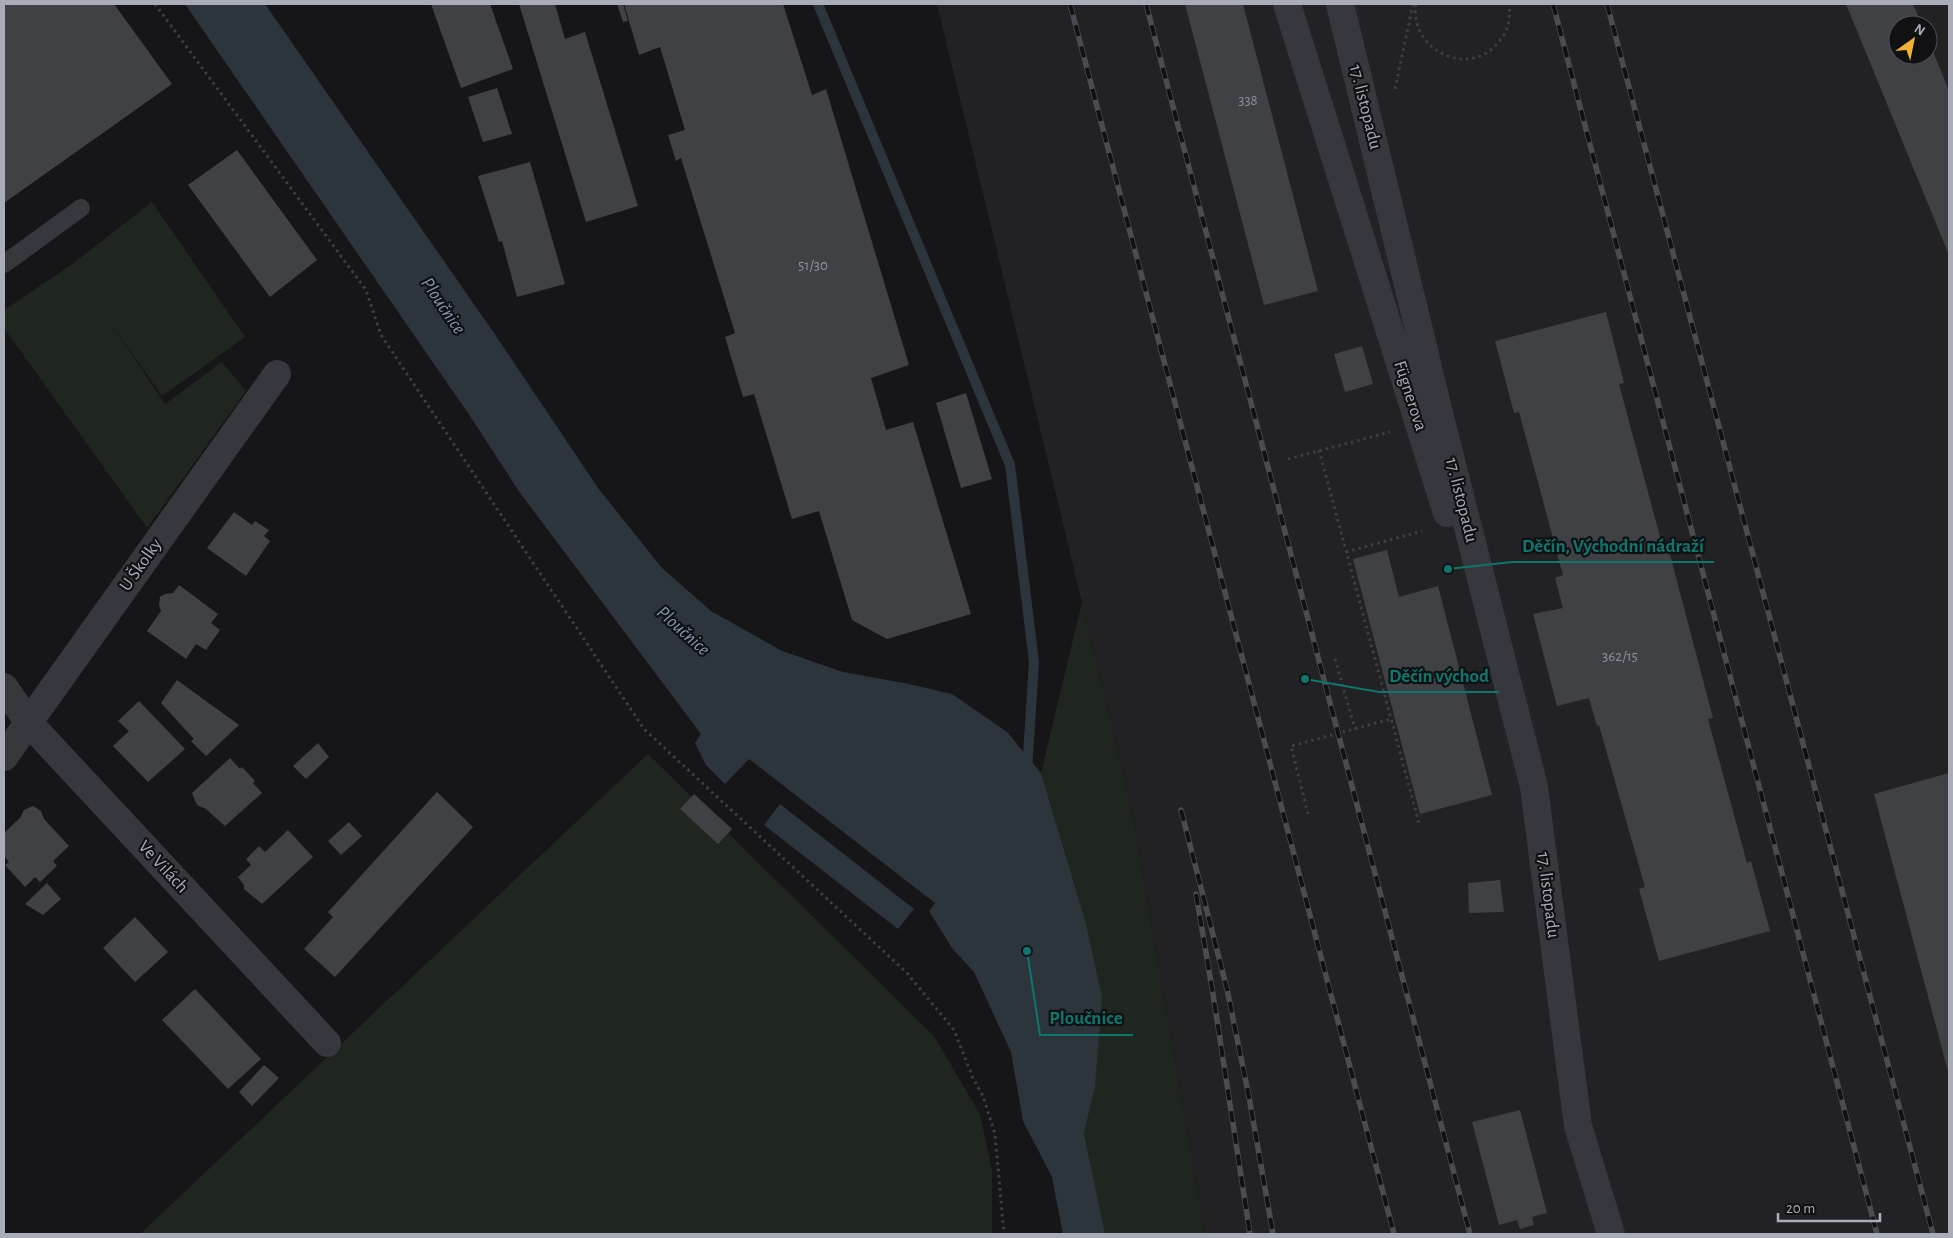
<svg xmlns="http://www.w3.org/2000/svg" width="1953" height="1238" viewBox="0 0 1953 1238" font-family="'Alegreya Sans',sans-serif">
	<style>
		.built { fill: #222225; fill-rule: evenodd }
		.green { fill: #1e261f }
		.water { fill: #2c353c }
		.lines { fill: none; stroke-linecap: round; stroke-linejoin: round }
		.stream { stroke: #2c353c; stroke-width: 10 }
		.building { fill: #404145 }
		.path { stroke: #3d3f44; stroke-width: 3; stroke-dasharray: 2.5 4; stroke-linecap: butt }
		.lane { stroke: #37383d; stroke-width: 18 }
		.street { stroke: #37383d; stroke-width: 28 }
		.rail-casing { stroke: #4a4c52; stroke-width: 5.5 }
		.rail { stroke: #111113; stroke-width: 4; stroke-dasharray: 11; stroke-linecap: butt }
		.labels { text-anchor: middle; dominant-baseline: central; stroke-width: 4.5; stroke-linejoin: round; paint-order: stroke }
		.number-label { font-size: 15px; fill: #8e929b }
		.street-label { font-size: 18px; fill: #a8adb8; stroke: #111113 }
		.water-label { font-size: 19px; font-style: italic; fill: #7f9bb3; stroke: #111113 }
		.leader { fill: none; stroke: #0f766e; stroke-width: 2 }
		.callout-dot { fill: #0f766e; stroke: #111113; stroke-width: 2 }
		.callout-label { font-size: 19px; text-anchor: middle; font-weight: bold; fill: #0f766e; stroke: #111113; stroke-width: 4.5; stroke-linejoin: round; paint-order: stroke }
	</style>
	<rect width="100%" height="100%" fill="#161618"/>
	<path class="built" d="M937,4h1012v1230h-744l-75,-434zM1898,25h30v30h-30z"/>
	<path class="green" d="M152,202l93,135 -83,59 -54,-77 57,85 57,-42 24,29 -99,137 -143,-200v-18l67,-45z
		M1082,602l48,198 75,434h-100l-21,-101 11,-46 -10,-167 -44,-147z
		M648,754l286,282 46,78 12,56v64h-852z"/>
	<path class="water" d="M185,4h80l229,329 104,155 64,80 49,43 71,40 61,21 66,12 43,10 55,38 34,41 44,147 17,77 -7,90 -11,46 21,101h-42l-11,-57 -29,-56 -12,-69 -37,-80 -22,-24 -23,-37 6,-8 -186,-144 -24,25 -19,-19 -11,-22 6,-9 -181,-241 -50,-77z
		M780,804l134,105 -16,20 -134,-104z"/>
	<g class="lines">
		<path class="stream" d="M818,4l192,461 24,197 -7,109"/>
	</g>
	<path class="building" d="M4,4h110l58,80 -168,119z
		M431,4h59l23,65 -52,19z
		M519,4h36l10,35 20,-7 53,174 -52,16z
		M617,4h6l5,17 -5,1z
		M624,4h159l29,91 14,-6 83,276 -38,13 15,52 27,-8 58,192 -84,25 -35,-19 -33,-109 -27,8 -38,-125 -11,3 -18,-60 10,-4 -54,-175 -5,3 -8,-26 17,-5 -25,-83 -21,8z
		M1185,4h58l75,287 -54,14z
		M1846,4h67l9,21h-24v30h30v-16l21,52v164z
		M497,88l15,46 -29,8 -15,-45z
		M237,150l80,110 -47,37 -82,-112z
		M530,162l35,122 -48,13 -15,-56 -3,1 -21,-66z
		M1606,312l18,71 -5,1 44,164 5,-1 45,171 -5,1 39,144 4,-2 19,70 -111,30 -20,-72 6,-2 -46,-162 -2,1 -8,-28 -32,8 -24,-92 30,-6 -8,-30 8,-3 -44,-163 -5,1 -19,-72z
		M1362,346l11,38 -28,8 -11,-38z
		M966,393l26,86 -31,9 -25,-85z
		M234,512l18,13 3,-4 14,9 -5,6 6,5 -24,35 -39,-28z
		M1387,550l12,47 39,-11 54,209 -72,19 -67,-255z
		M179,585l39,29 -7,9 9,7 -14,20 -10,-6 -10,15 -39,-28 14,-20 -2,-6 1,-8 5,-3 8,-1z
		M177,680l62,45 -33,31 -15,-15 3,-2 -33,-36z
		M139,701l46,48 -37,33 -35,-36 16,-15 -11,-10z
		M318,743l11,14 -23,22 -13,-13z
		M230,758l10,11 2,-2 13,14 -2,2 9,10 -37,33 -19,-17 -9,-4 -5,-12z
		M1949,773v302l-75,-281z
		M437,792l36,35 -138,150 -31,-28 29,-32 -5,-5z
		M694,794l38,35 -14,15 -38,-35z
		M33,806l8,5 3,8 25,27 -16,15 4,5 -17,16 -5,-5 -10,10 -20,-22 4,-3 -5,-6v-23l16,-15 4,-8z
		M349,822l13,14 -21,19 -13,-14z
		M288,830l25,27 -51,47 -18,-15v-4l-6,-8 13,-12 -5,-6 13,-13 6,6z
		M1500,880l4,32 -35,1 -1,-30z
		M47,883l14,16 -18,16 -18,-11z
		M135,917l33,35 -33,30 -32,-34z
		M195,989l66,70 -33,30 -66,-69z
		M264,1065l15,13 -27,28 -13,-14z
		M1520,1110l27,103 -15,4 2,8 -14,4 -3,-9 -18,5 -27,-103z"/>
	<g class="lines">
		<path class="path" d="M155,4l211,286 15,45 263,394 263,244 47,57 19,48 10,18 12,38 9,100
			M1416,4c-7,45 51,75 82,39 10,-12 13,-24 11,-39
			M1395,89l18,-85
			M1319,450l101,377
			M1288,459l102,-27
			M1346,552l76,-21
			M1335,659l20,70
			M1308,814l-17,-68 100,-27"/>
		<path class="lane" d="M4,264l77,-56"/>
		<path class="street" d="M1287,4l160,509
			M1340,4l100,413 94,370 44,339 33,108
			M4,687l25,36 298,320
			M4,757l273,-383"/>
		<g class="rail-casing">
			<path id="rail" d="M1070,4l324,1230
				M1146,4l324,1230
				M1553,4l324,1230
				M1607,4l326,1230
				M1181,810l46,179 22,108 24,137
				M1196,894l17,100 37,240"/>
		</g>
		<use href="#rail" class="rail"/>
	</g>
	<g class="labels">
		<g class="number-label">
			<text x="1248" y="100">338</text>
			<text x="813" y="265">51/30</text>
			<text x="1620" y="656">362/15</text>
		</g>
		<g class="street-label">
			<text transform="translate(1365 107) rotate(76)">17. listopadu</text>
			<text transform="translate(1410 396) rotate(72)">Fügnerova</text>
			<text transform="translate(1461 500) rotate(76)">17. listopadu</text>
			<text transform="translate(141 565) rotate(-55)">U Školky</text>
			<text transform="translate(163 867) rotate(47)">Ve Vilách</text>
			<text transform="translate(1548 895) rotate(83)">17. listopadu</text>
		</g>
		<g class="water-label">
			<text transform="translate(443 306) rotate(56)">Ploučnice</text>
			<text transform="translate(683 631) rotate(42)">Ploučnice</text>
		</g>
	</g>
	<path class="leader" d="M1448 569L1512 562H1714M1305 679L1379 692H1499M1027 951L1040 1035H1133"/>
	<g class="callout-dot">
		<circle cx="1448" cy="569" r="5"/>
		<circle cx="1305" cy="679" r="5"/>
		<circle cx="1027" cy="951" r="5"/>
	</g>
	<g class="callout-label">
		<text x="1613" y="552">Děčín, Východní nádraží</text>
		<text x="1439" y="682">Děčín východ</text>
		<text x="1086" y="1024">Ploučnice</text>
	</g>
	<rect width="1953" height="1238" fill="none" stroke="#a8adb8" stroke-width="10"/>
	<g transform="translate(1913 40) rotate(33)"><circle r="24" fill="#111113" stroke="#4d4f55"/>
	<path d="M0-4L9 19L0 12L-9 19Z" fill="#f2b134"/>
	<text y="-8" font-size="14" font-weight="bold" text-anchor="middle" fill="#a8adb8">N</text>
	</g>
	<path d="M1778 1213v8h102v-8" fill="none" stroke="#a8adb8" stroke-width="2.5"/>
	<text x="1786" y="1213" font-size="15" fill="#a8adb8" stroke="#111113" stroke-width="4" paint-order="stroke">20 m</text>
</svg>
